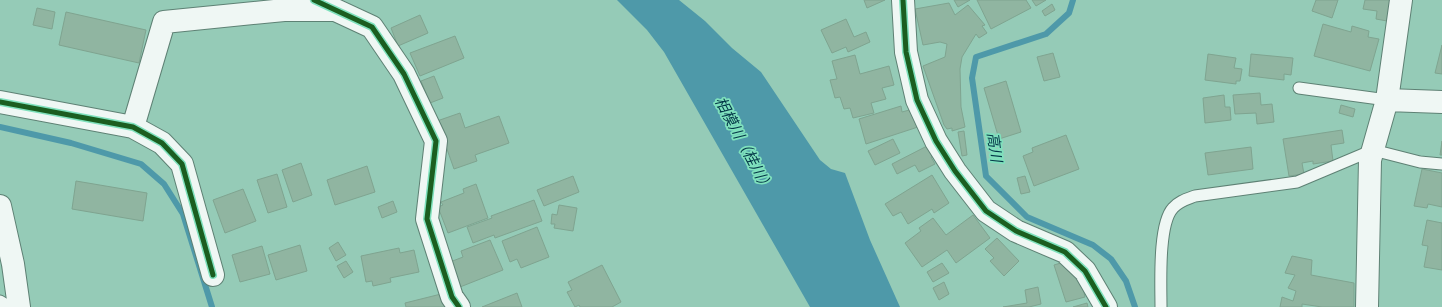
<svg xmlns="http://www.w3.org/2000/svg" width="1442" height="307" viewBox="0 0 1442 307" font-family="'PT Sans','Noto Sans JP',sans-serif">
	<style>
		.water { fill: #4e99a9 }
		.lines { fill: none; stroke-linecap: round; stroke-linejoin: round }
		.stream { stroke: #4e99a9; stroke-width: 6 }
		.building { fill: #90b5a1; stroke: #7fa490 }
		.lane-casing { stroke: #5e8174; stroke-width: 13 }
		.street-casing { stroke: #5e8174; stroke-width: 24 }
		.highway-casing { stroke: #5e8174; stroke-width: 24 }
		.lane { stroke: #eff7f4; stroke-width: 11 }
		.street { stroke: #eff7f4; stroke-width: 22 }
		.highway { stroke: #eff7f4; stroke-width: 22 }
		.cycleway-casing { stroke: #7fe1bd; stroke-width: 8 }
		.cycleway { stroke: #1b5e20; stroke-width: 5 }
		.labels { text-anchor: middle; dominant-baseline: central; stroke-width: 3.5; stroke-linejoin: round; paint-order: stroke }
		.water-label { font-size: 15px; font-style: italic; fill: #043748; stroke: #7fe1bd }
	</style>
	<rect width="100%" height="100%" fill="#95cbb7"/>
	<path class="water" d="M617,0h62l26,21 27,27 29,24 59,88 11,9 14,4 25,67 30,67h-90l-146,-255 -17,-22z"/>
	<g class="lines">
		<path class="stream" d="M1073,0l-4,13 -23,21 -70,23 -4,21 14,98 41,41 66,28 18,14 15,22 9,26
			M0,127l71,16 70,21 23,20 19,30 29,93"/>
	</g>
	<path class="building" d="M864,0h21l-18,8z
		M954,0h16l-12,7z
		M977,0h49l5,8 -40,21z
		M1032,0h14l-10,6z
		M1316,0h22l-6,18 -20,-7z
		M1365,0h25l-3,21 -11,-2 1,-8 -14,-2z
		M949,3l6,12 13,-10 17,20 -3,1 5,7 -8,5 -3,-4 -14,23 -2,12 1,38 4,20 -13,4v-3l-5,1 -3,-4 -21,-59 22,-9 2,-13 -7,-2 -17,3 -8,-36z
		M1052,4l3,6 -10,6 -3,-5z
		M37,8l18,4 -3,17 -19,-4z
		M66,12l80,18 -7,33 -80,-18z
		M420,15l8,18 -30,13 -7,-18z
		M846,19l8,18 12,-5 4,10 -22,10 -2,-5 -14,6 -11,-23z
		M1323,24l28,8 1,-6 17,5 -1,6 11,2 -9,32 -56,-15z
		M455,36l9,22 -44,18 -10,-23z
		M1442,45v29l-7,-1z
		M1053,53l7,24 -16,4 -7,-24z
		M1208,54l28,4 -2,10 8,1 -2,12h-4v3l-31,-4z
		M1251,54l42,4 -2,17 -7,-1v6l-35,-4z
		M855,55l5,19 29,-8 5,19 -12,3 4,11 -15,4 3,10 -21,5 -3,-10 -6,1 -4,-12 -5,1 -5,-18 7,-1 -5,-18z
		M434,76l9,22 -13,5 -9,-22z
		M1006,81l15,51 -22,7 -15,-51z
		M1260,93l1,12 11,-1 2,18 -17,2 -1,-11 -21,1 -2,-19z
		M1224,95l1,12h5l1,13 -26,3 -2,-25z
		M1341,105l14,4 -2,8 -14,-4z
		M901,106l1,6 11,-3 5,18 -52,17 -7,-25z
		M460,113l5,15 34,-12 10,27 -34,12 2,6 -23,8 -17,-48z
		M1342,130l2,13 -13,2 2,16 -20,3v-3l-11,2 2,11 -15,2 -6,-37z
		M964,131l3,24 -5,1 -4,-24z
		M1066,135l13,34 -45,17 -11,-30 10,-4 -1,-4z
		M893,139l7,14 -25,12 -7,-14z
		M1442,141v14h-2z
		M929,145l5,11 -3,1 4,7 -16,8 -4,-7 -18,9 -5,-10z
		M1251,147l2,22 -45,6 -3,-22z
		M301,163l11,32 -19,7 -11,-32z
		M367,166l8,26 -40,13 -8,-25z
		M1422,169l20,4v34l-14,-3 -1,4 -13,-2z
		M277,174l10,33 -19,6 -11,-33z
		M932,175l17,28 -15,10 -2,-4 -24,15 -7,-12 -8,4 -8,-12z
		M573,176l6,16 -35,14 -7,-16z
		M1025,176l5,16 -9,2 -4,-16z
		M76,181l71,12 -4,28 -71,-12z
		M476,184l12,34 -40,15 -10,-26 5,-2 -2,-3 23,-9 -1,-4z
		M243,189l13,32 -31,12 -12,-33z
		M534,200l8,21 -47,17 -1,-3 -21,8 -6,-16 25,-9 -1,-2z
		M393,201l4,11 -15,6 -4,-11z
		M559,205l18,3 -4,23 -19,-3 1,-4h-4l1,-10 5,1z
		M973,215l17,23 -34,25 -9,-13 -25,17 -17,-24 16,-12 -2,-3 14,-10 13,17z
		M1427,220l15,3v47l-18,-3 4,-21 -6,-1z
		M537,227l12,30 -28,11 -4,-9 -7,3 -8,-21z
		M997,238l22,23 -15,15 -14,-15 4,-3 -9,-9z
		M490,240l13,30 -43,17 -10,-25 13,-5 -2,-6z
		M338,242l8,13 -10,6 -7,-13z
		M300,245l7,26 -31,9 -8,-25z
		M262,246l8,28 -30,8 -8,-27z
		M399,248l1,5 14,-3 5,22 -29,6 1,4 -18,4 -1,-5 -6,1 -5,-26z
		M1292,256l20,4 -1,15 43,8v24h-32l-20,-3v3h-22l2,-10 11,4 3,-10 -8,-3 7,-13 -10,-2z
		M346,261l7,11 -9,6 -7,-12z
		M1064,262l16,13 5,22 -19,5 -12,-37z
		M942,263l7,10 -16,9 -6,-10z
		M602,265l19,37 -9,5h-32l-1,-2 -4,2 -8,-15 5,-2 -4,-8z
		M944,282l5,12 -10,6 -6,-12z
		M1038,287l3,17 -12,3h-26l24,-4 -2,-13z
		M517,293l5,14h-40z
		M441,294l4,13h-39l-1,-4z
		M1087,303l1,4h-15z"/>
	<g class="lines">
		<g class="lane-casing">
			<path id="lane" d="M1299,88l88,12
				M0,301l10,6
				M1161,307c0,-23 -3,-83 12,-99 6,-7 14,-9 22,-12l102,-14 76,-32 47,12 22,2"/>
		</g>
		<g class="street-casing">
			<path id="street" d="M314,0l58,27 32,47 32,67 -9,78 25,78 7,10
				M903,0l3,52 11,48 19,41 19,30 31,40 30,20 49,21 20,19 21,36
				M1387,100l55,2
				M0,102l133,25 29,16 20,21 31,111
				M133,127l31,-105 120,-12h48
				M1367,307l3,-147 17,-60 14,-100"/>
		</g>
		<g class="highway-casing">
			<path id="highway" d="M0,206l13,58 6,43"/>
		</g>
		<use href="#lane" class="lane"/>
		<use href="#street" class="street"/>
		<use href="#highway" class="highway"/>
		<g class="cycleway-casing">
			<path id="cycleway" d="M314,0l58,27 32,47 32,67 -9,78 25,78 7,10
				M903,0l3,52 11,48 19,41 19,30 31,40 30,20 49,21 20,19 21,36
				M0,102l133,25 29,16 20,21 31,111"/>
		</g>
		<use href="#cycleway" class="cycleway"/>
	</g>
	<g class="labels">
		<g class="water-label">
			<text transform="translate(744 144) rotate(62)">相模川（桂川）</text>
			<text transform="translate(995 147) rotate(82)">高川</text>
		</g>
	</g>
</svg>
